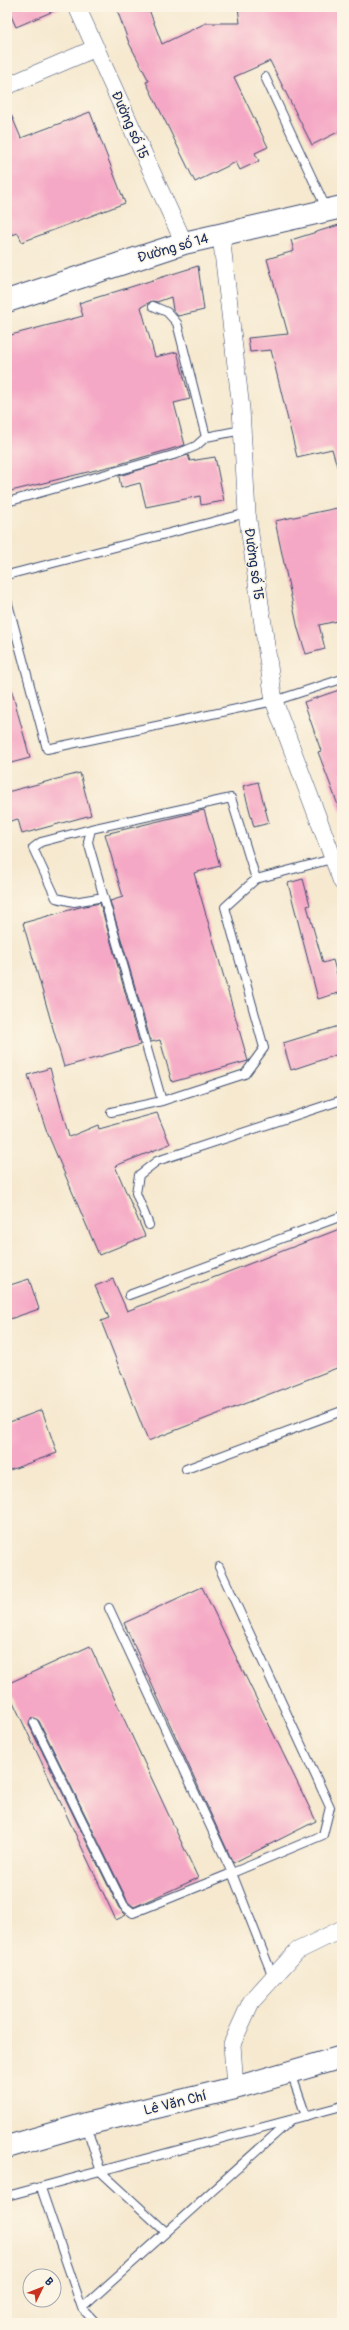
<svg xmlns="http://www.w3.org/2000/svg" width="349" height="2330" viewBox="0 0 349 2330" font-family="Pangolin,sans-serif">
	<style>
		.building { fill: #f5a8c5 }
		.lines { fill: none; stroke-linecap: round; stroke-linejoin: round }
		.lane-casing { stroke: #3c4b6f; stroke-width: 10 }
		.street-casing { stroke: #3c4b6f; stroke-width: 18 }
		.secondary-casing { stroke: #3c4b6f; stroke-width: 24 }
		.lane { stroke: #fff; stroke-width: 8 }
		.street { stroke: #fff; stroke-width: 17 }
		.secondary { stroke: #fff; stroke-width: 22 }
		.labels { text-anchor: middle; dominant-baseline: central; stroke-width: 3; stroke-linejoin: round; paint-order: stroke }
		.street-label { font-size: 14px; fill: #1b2f5e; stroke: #fcf5e5 }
	</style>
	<rect width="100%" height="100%" fill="#fcf5e5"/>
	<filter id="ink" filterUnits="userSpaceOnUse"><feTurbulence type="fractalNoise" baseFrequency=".025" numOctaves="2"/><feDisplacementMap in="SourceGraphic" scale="8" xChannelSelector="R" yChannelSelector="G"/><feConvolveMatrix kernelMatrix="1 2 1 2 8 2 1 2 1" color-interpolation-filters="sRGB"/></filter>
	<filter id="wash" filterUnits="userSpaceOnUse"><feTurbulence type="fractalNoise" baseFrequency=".012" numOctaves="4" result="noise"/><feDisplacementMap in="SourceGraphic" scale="16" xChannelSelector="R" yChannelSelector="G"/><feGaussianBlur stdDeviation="0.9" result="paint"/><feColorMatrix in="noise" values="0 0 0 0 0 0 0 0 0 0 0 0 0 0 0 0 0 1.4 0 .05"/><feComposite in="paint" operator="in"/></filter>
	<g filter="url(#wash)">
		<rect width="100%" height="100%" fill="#f6e9d0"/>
		<g id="blocks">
			<path class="building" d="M7,7h56l-47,20z
				M116,7h32l14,37 44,-21h34l-2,-16h104v123l-30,15 -42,-84 -36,16 34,70 -13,6 4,8 -19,9 -4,-8 -41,20 -49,-100 3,-1 -20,-38z
				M7,105l14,33 69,-26 35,91 -103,39 -4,-9 -6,2 -5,-13z
				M342,224v248l-3,1 -7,-24 -35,8 -26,-107 -21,2 -2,-14 40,-4 -21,-75 27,-8 -3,-11z
				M198,266l6,44 -26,6 -5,-6 -2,-13 -14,5 -5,-1 -11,6 14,50 22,-5 13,47 -16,4 11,42 -69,20 -109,27v-156l76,-20 -4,-13z
				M188,455l2,6 25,-4 9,44 -23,4 -1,-9 -54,11 -6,-24 -19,5 -2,-12z
				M342,507v113l-23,5 6,24 -19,5 -8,-25 -23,-108z
				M11,688l19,70 -23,6v-75z
				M342,689v124h-1l-23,-61 3,-1 -17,-49z
				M80,773l11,42 -69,19 -4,-15 -11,3v-30z
				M258,782l11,41 -15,4 -11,-41z
				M204,810l16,56 -26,7 54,188 -76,21 -12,-42 -9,2 -41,-141 13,-4 -18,-63z
				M303,879l7,26 -3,1 16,57 10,-3 9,32 -24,7 -30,-116z
				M100,903l40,142 -76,22 -41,-144 57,-16z
				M342,1025v28l-51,17 -8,-27z
				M50,1068l19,69 29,-12 1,4 58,-16 13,31 -55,22 30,70 -46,19 -52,-123 -19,-57z
				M342,1228v138l-194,75 -47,-120 8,-3 -14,-32 18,-7 14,32z
				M29,1279l10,30 -32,11v-34z
				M42,1410l15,43 -50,18v-48z
				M202,1587l114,234 -83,42 -109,-240z
				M90,1646l108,232 -64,29 -6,-5 -89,-181 -4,-3h-4l-2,7 90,183 7,7 -10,5 -109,-231v-5z"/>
		</g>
	</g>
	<g filter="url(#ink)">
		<use href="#blocks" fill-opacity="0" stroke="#3c4b6f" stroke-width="1"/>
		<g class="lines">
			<g class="lane-casing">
				<path id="lane" d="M265,77l62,133
					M153,306l14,6 10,11 29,114
					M7,502l170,-48 19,-8 10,-9 36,-7
					M7,575l240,-62
					M7,600l40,149 227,-48 68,-22
					M91,829l-50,13 -8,6 23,50 18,4 30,-5
					M162,1101l-74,-259 3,-13 140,-31 25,81
					M111,1112l51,-11 83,-27 19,-26 -39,-141 31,-28 76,-20
					M149,1225l-13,-32 3,-18 18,-14 185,-61
					M129,1295l213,-79
					M186,1469l156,-58
					M109,1608l123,265 91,-38 7,-28 -111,-240
					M34,1723l90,183 9,7 99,-40 41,104
					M291,2073l15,43
					M86,2125l15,47 65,60
					M41,2188l41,120 14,15
					M7,2196l335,-90
					M82,2308l208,-187"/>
			</g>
			<g class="street-casing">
				<path id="street" d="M77,7l107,236
					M7,86l89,-38
					M221,235l20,174 6,104 27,188 68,181
					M235,2088l-3,-44 19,-42 46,-51 45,-22"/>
			</g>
			<g class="secondary-casing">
				<path id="secondary" d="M7,301l177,-58 158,-36
					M7,2147l79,-23 149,-36 107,-31"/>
			</g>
			<use href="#lane" class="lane"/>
			<use href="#street" class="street"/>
			<use href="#secondary" class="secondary"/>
		</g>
	</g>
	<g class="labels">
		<g class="street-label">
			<text transform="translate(130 125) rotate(66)">Đường số 15</text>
			<text transform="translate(173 248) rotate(-16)">Đường số 14</text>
			<text transform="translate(254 564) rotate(82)">Đường số 15</text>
			<text transform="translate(175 2103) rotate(-14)">Lê Văn Chí</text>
		</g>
	</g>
	<rect width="349" height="2330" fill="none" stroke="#fcf5e5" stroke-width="24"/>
	<g transform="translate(42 2288) rotate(47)"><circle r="19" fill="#fcf5e5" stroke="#a2a6af"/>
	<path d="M0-3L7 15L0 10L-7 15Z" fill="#c8321e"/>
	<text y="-6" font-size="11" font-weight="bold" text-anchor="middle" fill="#1b2f5e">B</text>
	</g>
</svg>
